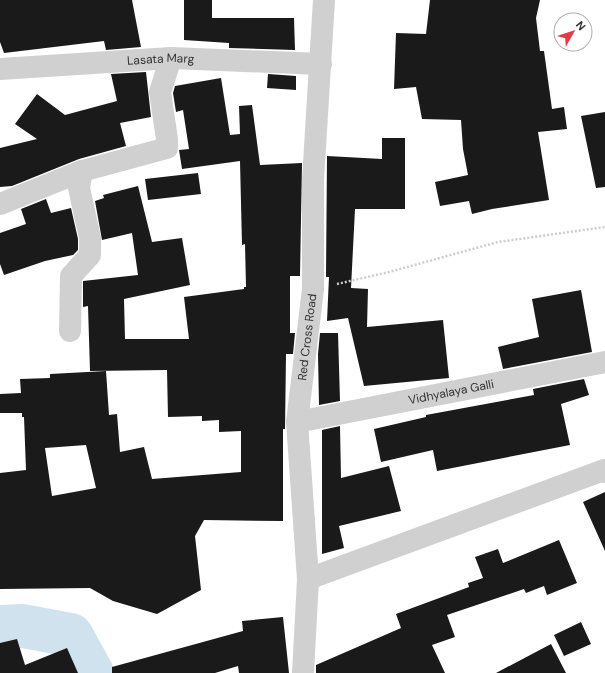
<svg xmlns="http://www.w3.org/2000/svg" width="605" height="673" viewBox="0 0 605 673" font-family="'DM Sans',sans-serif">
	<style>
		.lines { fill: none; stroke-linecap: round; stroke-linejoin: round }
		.river { stroke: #cfe2ee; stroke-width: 44 }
		.building { fill: #1a1a1a; fill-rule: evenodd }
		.path { stroke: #cdcdcd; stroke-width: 2.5; stroke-dasharray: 2 2; stroke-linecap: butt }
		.street { stroke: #d0d0d0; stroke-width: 22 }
		.labels { text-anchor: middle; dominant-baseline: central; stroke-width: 4; stroke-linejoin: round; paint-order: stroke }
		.street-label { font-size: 12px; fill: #333; stroke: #fff }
	</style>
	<rect width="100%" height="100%" fill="#fff"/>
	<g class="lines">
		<path class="river" d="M0,627l23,-1 48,9 21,38"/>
	</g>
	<path class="building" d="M0,0h132l9,47 -35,3 -2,-9 -100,12 -4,-11z
		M184,0h28v18h82l1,32 -66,-2v-5l-45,-3z
		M430,0h110l-4,18 4,33h4l8,58 12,-2 3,22 -29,3 11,68 -57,9 -20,5 -3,-13 -29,5 -5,-24 33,-7 -5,-26 -2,-29 -39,-1 -6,-32 -22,2 2,-56 30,1z
		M146,72l5,45 -31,6 6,23 -47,13 -67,27 -12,1v-39l37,-9 -22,-15 22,-30 28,21 52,-14 -6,-27z
		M268,74l28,2v14l-29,-2z
		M221,78l9,57 10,-1 -1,-28 13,-1 8,60 42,-2 -2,113h-10v57h5l-2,21h-7l-1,75h-2v92l-79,-1 -9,16 6,54 -44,24 -44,-13 -23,-13 -90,1v-116l26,-3 -2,-53h-2v-4h-22v-19l21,-1 -1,-14 30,-1v-4l56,-3 3,44 8,-1 3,38 24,-5 8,32 89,-7v-41l-22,1v-12l-17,1v-5l-34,1 -1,-47 -77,1 -2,-65 -5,1v-26l55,-6 -6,-42 -30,7 -7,-39 9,-3 -1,-3 35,-9 14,56 30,-4 8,47 -66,14 1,40h64l-5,-42 60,-8v-2h2l-1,-43 -3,1 -2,-84 -58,8 -3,-19 10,-1 -6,-39 -7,2 -3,-19 2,-7zM86,445l10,43 -44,8 -7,-48z
		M605,112v75l-9,1 -15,-72z
		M382,138h23v71h-50l-4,79 17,1 -1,38 76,-7 6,58 -85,8 -16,-68 -21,3 2,-44h-3l1,-121 55,3z
		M198,173l3,21 -53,6 -3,-21z
		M46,199l5,14 20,-5 7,31v11l-5,5 -28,6 -41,14 -4,-11v-31l26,-9 -5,-15z
		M581,290l11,62 -89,17 -5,-22 41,-10 -7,-38z
		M320,333h18l2,68 -21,4 -1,-51z
		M584,379l5,16 -28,9 9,41 -133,26 -4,-21 -52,12 -7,-33 52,-12v-2l108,-20 -1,-6z
		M340,426l1,52 48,-12 12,45 -62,15 5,22 -22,6v-124z
		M605,492v59l-22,-49z
		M559,540l18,43 -30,12 -3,-9 -18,7 -2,-4 -77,26 8,22 -23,8 13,28h-129v-8l85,-37 -5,-14 73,-27 -1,-4 15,-5 -8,-21 23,-8 5,14z
		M283,617l6,56h-50l-1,-7 -23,7h-103v-6l131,-36 -1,-10z
		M581,622l10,22 -27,12 -10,-21z
		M17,639l8,26 42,-17 11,25h-78v-30z
		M551,644l15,29h-70z"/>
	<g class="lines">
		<path class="path" d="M337,284l52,-12 109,-30 107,-15"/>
		<g class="street">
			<path id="s1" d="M0,69l171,-11 150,6"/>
			<path d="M0,204l82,-33 85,-23v-9l-7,-47 11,-34"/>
			<path d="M70,331l1,-55 19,-21v-17l-11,-50 3,-17"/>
			<path id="s2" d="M297,422l308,-60"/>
			<path d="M308,579l296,-109 1,2"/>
			<path id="s3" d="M303,673l5,-94 -11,-157 16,-133v-109l11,-180"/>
		</g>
	</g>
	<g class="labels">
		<g class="street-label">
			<text stroke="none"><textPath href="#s1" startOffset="161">Lasata Marg</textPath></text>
			<text stroke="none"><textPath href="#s3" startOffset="337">Red Cross Road</textPath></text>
			<text stroke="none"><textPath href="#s2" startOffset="157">Vidhyalaya Galli</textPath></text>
		</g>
	</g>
	<g transform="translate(573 32) rotate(51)"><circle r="19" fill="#ffffff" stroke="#adadad"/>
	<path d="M0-3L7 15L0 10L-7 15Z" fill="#e63946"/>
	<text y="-6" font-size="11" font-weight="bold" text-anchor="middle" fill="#333333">N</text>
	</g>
</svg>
